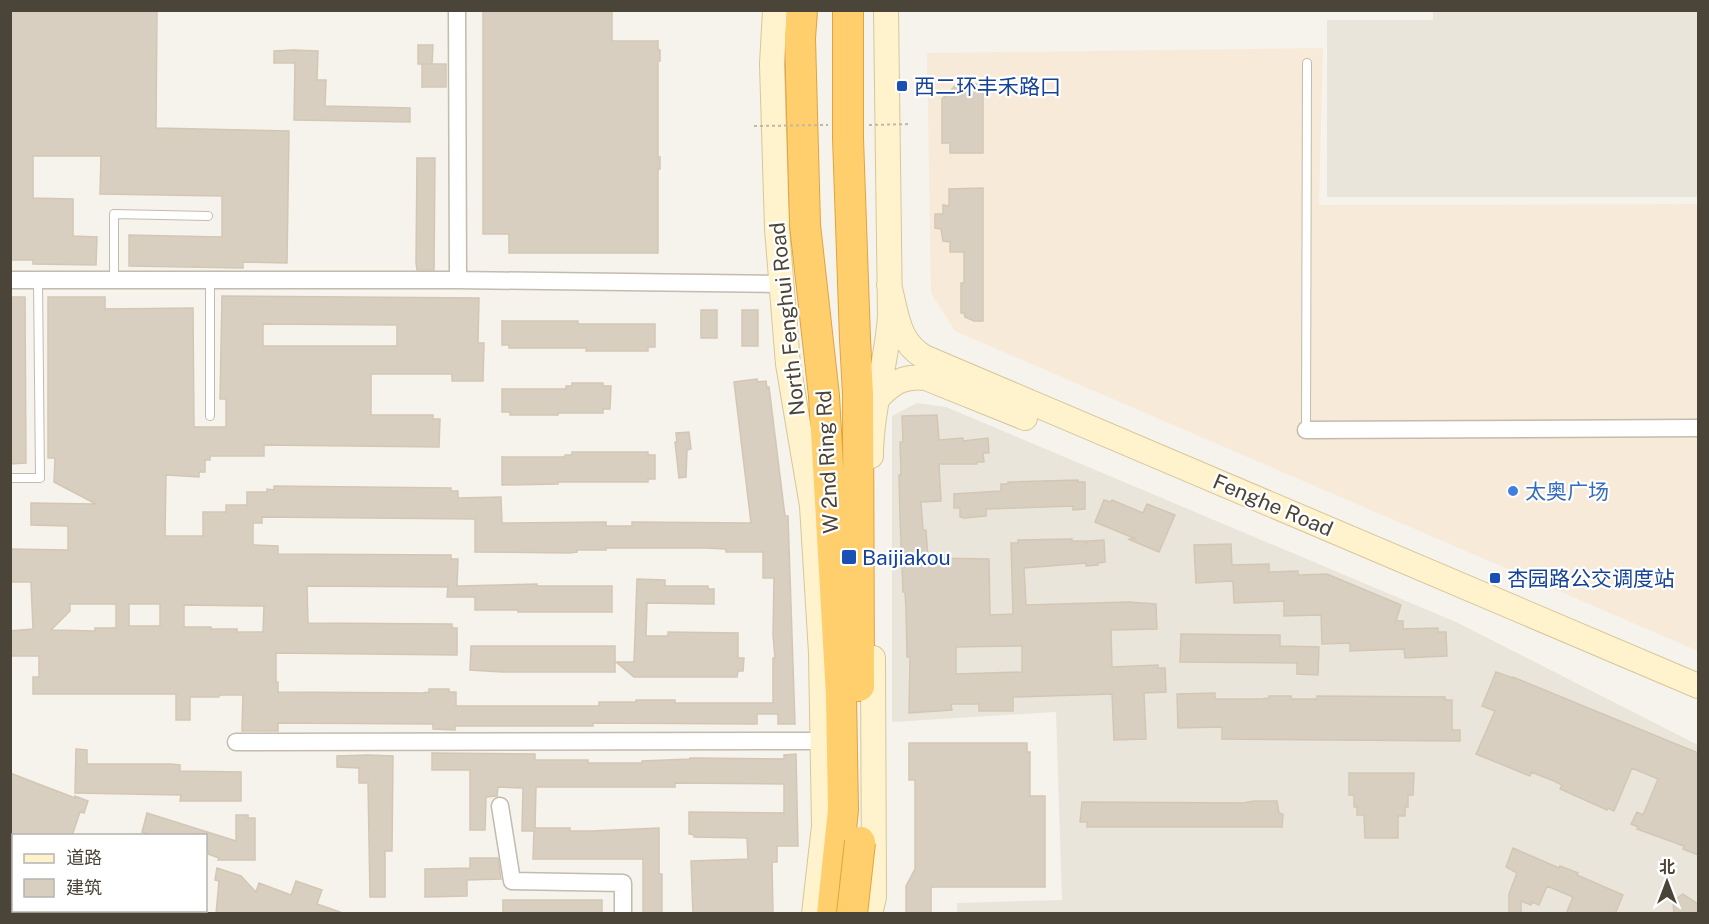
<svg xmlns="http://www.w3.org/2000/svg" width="1709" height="924" viewBox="0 0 1709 924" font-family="'Public Sans','Noto Sans SC',sans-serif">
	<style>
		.residential { fill: #eae5da }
		.commercial { fill: #f7ead8 }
		.green { fill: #d2eab5 }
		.building { fill: #d8cfc1; stroke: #d3c7b4; stroke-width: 1.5; fill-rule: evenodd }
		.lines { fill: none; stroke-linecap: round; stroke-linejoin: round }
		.lane-casing { stroke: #c2bbae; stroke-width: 10 }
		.street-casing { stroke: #c2bbae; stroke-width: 19 }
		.secondary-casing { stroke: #d6c79b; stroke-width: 26 }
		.highway-casing { stroke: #e0a43c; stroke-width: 32 }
		.lane { stroke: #fff; stroke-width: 8 }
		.street { stroke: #fff; stroke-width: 16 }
		.secondary { stroke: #fff3cd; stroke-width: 24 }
		.highway { stroke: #ffcf6e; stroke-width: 30 }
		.highway-bridge-casing { stroke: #e0a43c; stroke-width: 32; stroke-linecap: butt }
		.path-bridge { stroke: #c4b79f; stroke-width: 2; stroke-dasharray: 3 3; stroke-linecap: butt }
		.highway-bridge { stroke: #ffcf6e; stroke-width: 30 }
		.transit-dot { fill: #1a4fb4; stroke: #fff; stroke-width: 2 }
		.shop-dot { fill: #3f7fe0; stroke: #fff; stroke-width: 2 }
		.labels { text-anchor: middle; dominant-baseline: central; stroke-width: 4.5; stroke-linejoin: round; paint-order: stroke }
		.transit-label { font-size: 21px; fill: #164399; stroke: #fff; text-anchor: start }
		.street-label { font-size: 21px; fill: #4b4439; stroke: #fff }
		.shop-label { font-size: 21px; fill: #366cbe; stroke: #fff; text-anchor: start }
	</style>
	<rect width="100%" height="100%" fill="#f6f3ec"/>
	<path class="residential" d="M1433,11h265v186h-371v-177h106z
		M917,403l29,4 510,215 242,123v168h-741v-10l105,-3 -6,-188 -164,10v-306z"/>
	<path class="commercial" d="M1323,48l-4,157 379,-1v447l-743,-320 -24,-38 -4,-240z"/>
	<path class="green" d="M11,867l2,2 1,41h111l8,3h-122z"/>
	<path class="building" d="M10,10h147l-1,118 133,3 -2,132 -44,-1v6l-114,-2v-31l93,2v-41l-122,-2 1,-38h-68v42l40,1v37l24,1 -1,28 -63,-1v-4h-23z
		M483,10h129v31h46v9h2v11h-2v96h2v12h-2v84h-149v-19h-26z
		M418,45h15l-1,19h-14z
		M293,50l25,1 -1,29h9l-1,26 85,2v14l-116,-2 1,-57h-21v-12z
		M422,64h24v23h-24z
		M965,84h18v69h-33v-10h-8v-44l14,-14z
		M417,158h18l-1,112h-17l-1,-7z
		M983,188v133h-9l-9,-4 -1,-4h-3v-30h3v-31h-14v-10l-7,-1 -2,-12 -6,-1v-14h8v-9l6,1v-17z
		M222,296l257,2 -1,45h6l-1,38h-31v-7h-81v41h62v4h7l-1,28 -175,-2v11h-54v4h-5v12h-6v5l-33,-2 -1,61h38v-24h23v-7h21v-13h20v-3l7,1v-4l177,2v3h7v7l43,-1 1,26 104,-1v4h26v-4l119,1 -17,-141 23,-3 1,3 8,-1 1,7 2,-1 16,129h3l7,208h-17v-10h-21v10l-164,-1v3h-138v4l-22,-1v-5l-155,-1v8h-36l1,-36h-24v2h-29v23h-14v-26h-143v-17h6v-21h-29v-25l23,-2 -2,-47h-21v-33l58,1v-24l-37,-1v-22l65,1 -42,-22 1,-24h-7v-161h57v12l88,-1 1,119h32v-28h-6zM263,324l134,1v21h-134zM262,517l213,2v33l95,1 7,-1v-2h29v-2h100l20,1v3h37v26h11l-1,57 2,23h-2v45h-98v-3h-39v2h-37v4h-143v-14h-7v-3h-20v3l-7,1 -144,-1v-10h-2v-29l181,2v-27h-5v-4l-144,-1 -1,-37 141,1 -1,10h28v13h43v2h94v-26h-75v-2l-80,2 1,-27h-7v-4l-173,-1v-8l-25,-1v-22h9zM70,604h46v24h-21v3l-44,-1 19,-19zM129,604h31v22h-31zM184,605l80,1 -1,26h-26v-3h-26v-2h-27z
		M10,297h15l1,166 -16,1z
		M701,310h16v28h-16z
		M742,310h16v36h-16z
		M502,321h76v3h77v23h-7v4h-62v-3h-77v-3h-7z
		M572,383h31v3h8l-1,23h-7v4h-45v2h-48v-3h-8v-23h64v-3h6z
		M937,415l2,25 24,-2v3l25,-3 1,15h-6l1,9h-7v2h-38l2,37 -20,1 2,28h3l2,28 61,1 1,56 23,-1 -2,-71h7v-3l54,-1v2h14v3l2,-3 16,-1 1,22 -7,1v2l-12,1v-3l-62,5 2,37 102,-3 28,2 1,25 -46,1 1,37 46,-2v3h7l1,24 -22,1 2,46 -32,1 -2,-46 -99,3v14h-34v-7h-28l1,6 -43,3 1,-56h-3l-1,-50 -1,-15h-2l-3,-75 -1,-42h2l-1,-33h3l-1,-26zM1022,646v26l-66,2v-27z
		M689,432l2,17 -4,1 -1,27 -7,1 -4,-36h2l-1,-9z
		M572,452h76v3h7v24h-7v3h-90v2l-56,1v-28h63v-2h7z
		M1078,480v2h7v27l-12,1v-4l-87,3v7l-22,2 -4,-1v-9h-6v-14l47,-3v-7h7v-2z
		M1104,500l7,2 1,-2 31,13 4,-9 28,11 -16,37 -31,-13h8l-41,-17z
		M1231,544l1,21 37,-1v8l29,-1v4l29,-1 74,31 -5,16h7v8l35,-1v4h8l1,24 -42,2 -1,-9 -54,2v-8l-28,1 -1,-29 -37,1v-15l-50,2 -1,-22 -37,2 -2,-38z
		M637,579l28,1v6h43v3h6v15l-67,-1 -1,33h22v-4l70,1v25h6l-1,13h-5l-1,6h-103l-18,-15h18z
		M1181,634l99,1v11l39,1 -1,28 -21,-1v-11l-117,-1z
		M471,646h144v26h-113l-32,-2z
		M1496,672l17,6v-1l185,76v102l-15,-6 1,-3 -47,-17 1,-2 -7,-3 6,-12 6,3 15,-36 -26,-11 -18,43 -6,-3 -1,2 -47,-21 2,-4 -8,-4 -23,-9 -1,4 -54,-22 19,-43 -13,-5z
		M1215,693v6h47l7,-1v-2h22v3h26v-3l128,1v3h7v30h8v11l-238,-2v-12l-44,1 -1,-34z
		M909,743h118v9h3v44h15v91h-114v27h-25v-28l9,-17v-89h-6z
		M76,749l11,1v14h84l9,1v6l61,1v29h-61l1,-6 -106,-2z
		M432,753l103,1v6h53v3h54v-2l48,-2v-1l94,1v-4l12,-1 2,92h-21v16h-5l1,52h-80l-2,-53 57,-2 -1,-21 -53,-1v-2l-5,-1v-22l95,1v-29l-109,-1v4h-139l-1,41h35v3h21l68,-3v46h3v40h-19v-55h-110l1,-28h-12l1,-43 -25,-1 -1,9 -11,1 -1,33h-15v-60h-38z
		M368,755l25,1 -1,95h-7v46h-15l-2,-114h-9v-15l-22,-1v-11z
		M10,773l65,25v-2l13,5 -4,12 -4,-1 -8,24h-62z
		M1349,773h65l-1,22h-5v12h-3v9h-7v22h-33l-1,-23h-7v-8h-3v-12h-5z
		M1254,801h23l2,12 4,1 -1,13h-195v-5h-7l2,-20 161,1z
		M147,813l89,28v-26h12v3h7v42h-37l1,-2 -11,-4 1,-3 -3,-1v-14h-53l-11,-4z
		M1513,848l46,20 1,-2 18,7 -1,2 46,20 -8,19h-49l7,-17 -26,-11 -8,19 -7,-3 -1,3 -10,-4v12h-12v-19l8,-21 -11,-6z
		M470,858h28l3,21 -34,1v16l-42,1v-28l45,-1z
		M217,868l24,8 15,16 3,-9 32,12 5,-14 26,9 -5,14 23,8 -1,2h-123l3,-33 -4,-1z
		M1683,894l15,10v10h-24l-1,-13z
		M503,900h99v14h-99z"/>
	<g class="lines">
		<g class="lane-casing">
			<path id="lane" d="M114,280v-66l94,2
				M210,280v136
				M1306,430l1,-367
				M10,478h30l-2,-198"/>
		</g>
		<g class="street-casing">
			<path id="street" d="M457,10l1,270 323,4
				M10,280h448
				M1306,430l392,-2
				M236,742l587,-1
				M500,806l12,75 111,2v31"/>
		</g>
		<g class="secondary-casing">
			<path id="secondary" d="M775,10l-3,54 5,165 11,135 24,142 9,147 3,173 -10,88
				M889,285c8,29 8,56 35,72l774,329
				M878,398c14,-15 26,-23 48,-20l99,40
				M871,456c0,-47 16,-93 19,-140l-4,-306
				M870,914l4,-17 -1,-239"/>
		</g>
		<g class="highway-casing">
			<path id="highway" d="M802,10l-2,28 5,187 19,171 17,299 2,115 -11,104
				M855,339l3,55 1,292"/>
		</g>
		<use href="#lane" class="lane"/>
		<use href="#street" class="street"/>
		<use href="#secondary" class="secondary"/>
		<use href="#highway" class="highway"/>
		<g class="highway-bridge-casing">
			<path id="highway-bridge" d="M848,10v128l7,201
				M852,914l8,-72"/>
		</g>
		<path class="path-bridge" d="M869,125l42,-1
			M754,126l74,-1"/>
		<use href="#highway-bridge" class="highway-bridge"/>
	</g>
	<g class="transit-dot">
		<rect x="896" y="80" width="12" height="12" rx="3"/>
		<rect x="841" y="549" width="16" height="16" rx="3"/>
		<rect x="1489" y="572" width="12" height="12" rx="3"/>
	</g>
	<circle class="shop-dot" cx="1513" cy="491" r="6"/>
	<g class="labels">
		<g class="transit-label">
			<text x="914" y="86">西二环丰禾路口</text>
			<text x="862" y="557">Baijiakou</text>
			<text x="1507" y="578">杏园路公交调度站</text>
		</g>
		<g class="street-label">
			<text transform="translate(787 319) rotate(-96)">North Fenghui Road</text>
			<text transform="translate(827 462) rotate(-93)">W 2nd Ring Rd</text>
			<text transform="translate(1273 505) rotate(23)">Fenghe Road</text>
		</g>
		<g class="shop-label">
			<text x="1525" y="491">太奥广场</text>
		</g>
	</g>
	<rect width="1709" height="924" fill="none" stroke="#4b4439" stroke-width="24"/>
	<rect x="12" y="834" width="195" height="78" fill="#ffffff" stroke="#b7b4b0" stroke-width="1.5"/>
	<rect x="24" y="854" width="30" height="9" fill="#fff3cd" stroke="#b7b4b0" stroke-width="1.5"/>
	<text x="66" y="864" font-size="18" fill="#4b4439">道路</text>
	<rect x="24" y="879" width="30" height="18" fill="#d8cfc1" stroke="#b7b4b0" stroke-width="1.5"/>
	<text x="66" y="894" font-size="18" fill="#4b4439">建筑</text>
	<g transform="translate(1667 882)" stroke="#ffffff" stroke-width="4.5" paint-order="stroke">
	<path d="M0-4.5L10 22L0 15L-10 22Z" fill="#4b4439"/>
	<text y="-9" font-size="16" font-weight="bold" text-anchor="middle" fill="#4b4439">北</text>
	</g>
</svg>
